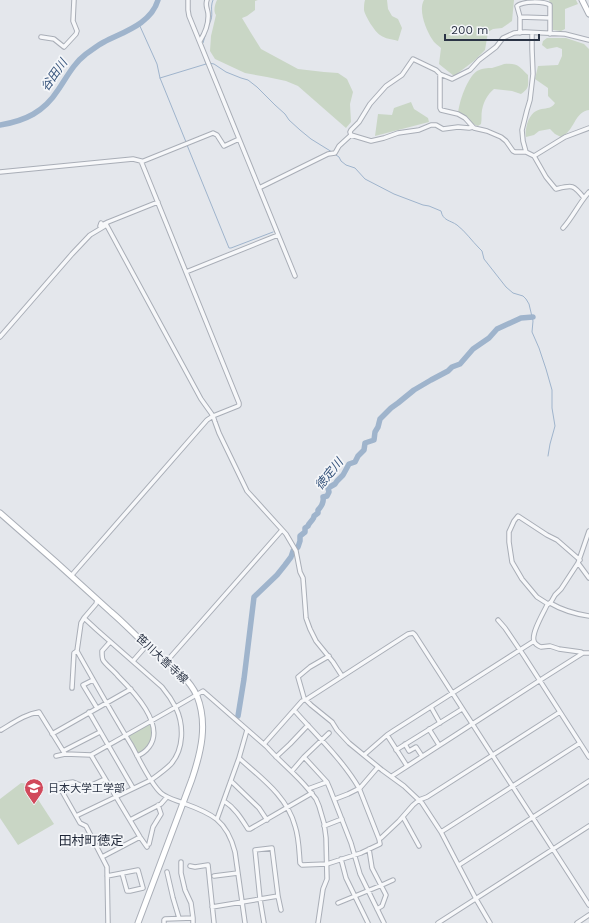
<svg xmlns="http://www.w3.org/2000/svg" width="589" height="923" viewBox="0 0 589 923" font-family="'Work Sans','Noto Sans JP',sans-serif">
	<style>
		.green { fill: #c9d6c5 }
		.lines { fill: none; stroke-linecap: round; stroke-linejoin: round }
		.stream { stroke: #9fb4cc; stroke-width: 1 }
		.river { stroke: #9fb4cc; stroke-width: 5.5 }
		.street-casing { stroke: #a9aeb7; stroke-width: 5.5 }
		.secondary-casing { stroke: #a9aeb7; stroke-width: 7 }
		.street { stroke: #f7f8fa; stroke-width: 3.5 }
		.secondary { stroke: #fff; stroke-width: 5 }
		.labels { text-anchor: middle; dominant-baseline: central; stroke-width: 3.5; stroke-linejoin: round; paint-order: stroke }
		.street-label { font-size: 11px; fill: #2b3445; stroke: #f4f6f9 }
		.poi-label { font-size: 11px; fill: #2b3445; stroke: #f4f6f9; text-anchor: start }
		.water-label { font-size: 12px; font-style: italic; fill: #34527a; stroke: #f4f6f9 }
		.quarter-label { font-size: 13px; fill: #1d2536; stroke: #f4f6f9 }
	</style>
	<rect width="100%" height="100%" fill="#e4e7ec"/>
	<path class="green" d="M217,0h41l-3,1v9l-8,6 -5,2 9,15 10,16 37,20 26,3 14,1 9,6 6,13 -3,12 1,18 -5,6 -48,-42 -12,-5 -19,-4 -22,-4 -30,-14 -5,-8 1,-15 5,-21c-3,-4 -1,-11 1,-15z
		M365,0h22l1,9 4,7 6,3 4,9 -4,13c-6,-2 -13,-2 -18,-6 -5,-3 -15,-19 -16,-25 0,-3 0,-7 1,-10z
		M424,0h90l-2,21 -10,7 -9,1 -5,3 -3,18 -11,11 -20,15 -15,-12 2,-16c-3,-3 -7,-5 -9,-9 -6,-9 -14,-29 -8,-39z
		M549,0h27l2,4 -13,5v20l-4,2 -8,-1c-1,-10 0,-21 -4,-30z
		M547,38h19l18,6 5,5v61c-15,2 -14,21 -28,27l-6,-3 -5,-5 -11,2 -5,4 -8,2c-1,-5 0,-8 1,-13 8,-23 22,-10 28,-21l-7,-7v-8l-13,-9 3,-13 20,-1 4,-9v-7l-5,-2 -10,2 -5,-4 1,-4z
		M504,64c15,-1 14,2 24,11 0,10 2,13 -7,19l-9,-3 -18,-2c-7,6 -10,12 -12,21 -1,5 0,9 -1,14l-3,2 -5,-2 -4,-5 -11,-5c1,-12 9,-36 19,-43 6,-3 10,-3 15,-3 4,-1 9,-3 12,-4z
		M411,102l3,7 14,9 1,4 -54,14 3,-22 14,1 2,-7z
		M151,723c4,13 -1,26 -13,31l-10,-18z
		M21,783l7,1 26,40 -36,21 -18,-27v-19z"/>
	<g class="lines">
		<path class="stream" d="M139,24l18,40 3,14 26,64
			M209,24c6,-9 0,-15 4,-24
			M202,44l1,-1 2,-7
			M204,57l2,7
			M209,63l5,1 12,8 15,6 7,2 9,7 18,18 10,9 4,6 11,10 11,9 21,13
			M160,78l46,-14
			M187,145l42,103h2l42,-16
			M336,155l3,2 2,4 5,4 9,3 10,11 29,15 29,11 6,1 12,5c2,10 9,9 16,14 8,6 15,16 22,23l3,3 2,8 22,28 7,6 10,3 3,3 3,5 4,17 -1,11 7,16 7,21 6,21v18l3,18 -5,18 -2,12"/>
		<path class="river" d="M0,125c25,-4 44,-13 58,-35 9,-13 15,-26 28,-36 6,-4 12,-9 18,-12 19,-10 47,-18 54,-42
			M238,716l6,-37 10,-82 23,-22 8,-10 6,-8 2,-6 5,-4 2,-6v-5l5,-4v-4l3,-2c1,-4 6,-6 6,-10l4,-3v-3c4,-4 6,-8 5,-13l4,-1 2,-4 -1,-4 7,-4 2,-3 6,-6 6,-11 6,-2 3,-6 6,-6 1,-7 9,-3 1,-8 3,-5 2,-8 11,-11 7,-5 16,-13 17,-10 17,-9 4,-4 8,-3 13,-15 16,-11 8,-9 24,-11 12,-1"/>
		<g class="street-casing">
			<path id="street" d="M188,0v10l1,6 106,260
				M520,17l30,1
				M520,33v-16l-3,-11c6,-5 26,-5 33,-1v29
				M532,33v16l1,25 -3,26 -3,10 -5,20 1,11 3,11 8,4 12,21 9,11 1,1c16,-4 17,-5 28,9
				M41,37l13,2 10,8 12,-13 1,-3 -4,-10 1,-21
				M200,41c5,-8 9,-18 8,-28 -1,-6 -3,-8 -1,-13
				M440,74v34l1,2 17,4 7,4 9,10 13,3 14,6 5,4 7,10 2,1h11
				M351,135l20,6 13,-3 14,-5 21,-3 12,-5h5l7,4 15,-2 11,1 4,-1
				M534,156l31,-19 24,-9
				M141,162l72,-29 4,2 7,11 15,-7
				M0,172l133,-13 8,2 98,242v2l-1,1 -25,10 -6,4 -136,156
				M259,188l69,-34 7,-1 4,-7 12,-11 -1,-3 1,-2 8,-8 11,-18 16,-18 16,-11 11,-16 23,11 4,4 12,5 18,-9 9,-10 17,-13 7,-9 11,-5 11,-1 40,2 24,6
				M101,223l-1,3 8,-4 50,-20
				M106,224l95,175 10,14 2,3 2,6 4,11 28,58 39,43 10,17 4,21 3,6 3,40 4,11 6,12 17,21 9,14
				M563,228c10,-11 16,-25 26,-36
				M186,272l92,-37
				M0,337l72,-83 18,-19 15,-9
				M589,531l-11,32 -17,26 -6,6 -4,7 -4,3c-3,7 -16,28 -13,36 0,2 4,5 7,6l9,-1 9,3 22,3 2,1h6
				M578,563l11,15
				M97,600l-1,4 -12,14 13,12 65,57c5,6 10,13 14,21 8,17 8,41 -5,56 -6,6 -13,11 -20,16l-75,36 4,7 6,3 21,41 1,56
				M550,603c12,7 25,11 39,13
				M548,604l-11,-7 -15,-18 -10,-17 -3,-20v-10l5,-11 4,-5 29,19 10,5 23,20
				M498,620l7,8 19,28 65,101
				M110,642l-8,9c0,3 0,7 1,9 2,4 12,12 15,16 15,15 48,49 31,71 -3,4 -7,7 -12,9
				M77,651c18,32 36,64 55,95 7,13 18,37 29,47 6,5 14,7 22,10 28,10 44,17 52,49l10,71
				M329,656l-19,11 -12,10 6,21 7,7 21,17 5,8 12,13 33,27 22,16 18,17 19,29 35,67 14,24
				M133,661l14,-16
				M166,662l116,-132
				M93,680l-10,5 14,23
				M72,688l2,-35 3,-2 4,-28 3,-5
				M431,707l9,16
				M89,712l44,76
				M429,729l10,16
				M1,730c12,-7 24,-16 38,-18l26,42 26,1 49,82 7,10
				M52,734l79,-45
				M387,735l20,31
				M264,744l38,-43 5,-2 101,-65 5,-1 2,2 174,270
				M405,744l4,7 7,-4 6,9
				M396,750l66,-41
				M63,751l37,-19
				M91,755c37,-21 75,-42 112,-64l64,56c13,15 29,27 41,42
				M364,755l23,-20 6,-4 141,-90
				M56,756l9,-2
				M276,757l14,-13 18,-19
				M304,757l23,25 3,7 21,54 9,31 24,49
				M239,758l8,-28
				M292,771l12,-14 25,-24
				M392,776l153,-99 38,-24
				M231,781l28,27 8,12
				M335,799l13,-5 12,-6 18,-21
				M224,801c11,7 17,17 24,28h2l62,-36
				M76,816l-17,-30v-2l14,-2 12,5 9,-3 11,-5
				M403,817l16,29
				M217,819l22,-61c22,20 48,38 56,68 4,12 4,25 5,37l2,2 25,-1 34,-11 19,-9 -1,-5 -20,-51c-17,-29 -43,-53 -65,-78
				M130,820l31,-16 6,-7
				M324,826l18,-7
				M441,832l139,-89
				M379,839l2,-1 18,-17 14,-16 6,-5 8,-3 133,-85
				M149,844l4,-17 8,-13 -3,-9
				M369,849l3,19 14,27 -4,11 -5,3
				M102,857l38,-20
				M341,859l5,19 22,45
				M181,862v11l4,17 6,13 2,15v5
				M459,865l130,-84
				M190,866l5,1 13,-2 6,58
				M167,872l6,26 6,20
				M107,876l31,-6 5,18 -13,3h-3l-5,-18
				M214,876l24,-3
				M338,903l44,-18 11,-5
				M212,907l66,-11 3,14
				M164,923v-3l1,-1 28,-1
				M264,923l-4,-24 -5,-49 17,-2 6,48
				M318,923l5,-34 4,-10 -1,-41 -2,-15 -5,-17 -3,-7 -8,-10 19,-7
				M438,923l151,-97
				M577,923l12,-8"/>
		</g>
		<g class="secondary-casing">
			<path id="secondary" d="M582,0l7,14
				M0,513c37,32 74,65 111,99 12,10 23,22 35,33 18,16 41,29 51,51 11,28 4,56 -5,83l-54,144"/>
		</g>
		<use href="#street" class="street"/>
		<use href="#secondary" class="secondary"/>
	</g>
	<defs>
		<g id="university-pin" transform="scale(1)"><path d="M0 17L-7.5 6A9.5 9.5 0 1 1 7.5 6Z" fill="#d1495b" stroke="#f4f6f9"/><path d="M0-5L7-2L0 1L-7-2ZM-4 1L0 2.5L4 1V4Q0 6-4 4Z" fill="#fff"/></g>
	</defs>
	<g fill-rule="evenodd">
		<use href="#university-pin" x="34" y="788"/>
	</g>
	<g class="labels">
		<g class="street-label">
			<text transform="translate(162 659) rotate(43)">笹川大善寺線</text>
		</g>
		<g class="poi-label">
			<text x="48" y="788">日本大学工学部</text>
		</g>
		<g class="water-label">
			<text transform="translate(54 75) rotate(-55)">谷田川</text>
			<text transform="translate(329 474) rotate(-51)">徳定川</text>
		</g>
		<g class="quarter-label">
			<text x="91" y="840">田村町徳定</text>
		</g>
	</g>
	<path d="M445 34v6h94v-6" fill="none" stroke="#2b3445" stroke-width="2"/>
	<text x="451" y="34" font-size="12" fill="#2b3445" stroke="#f4f6f9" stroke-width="3" paint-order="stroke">200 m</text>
</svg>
